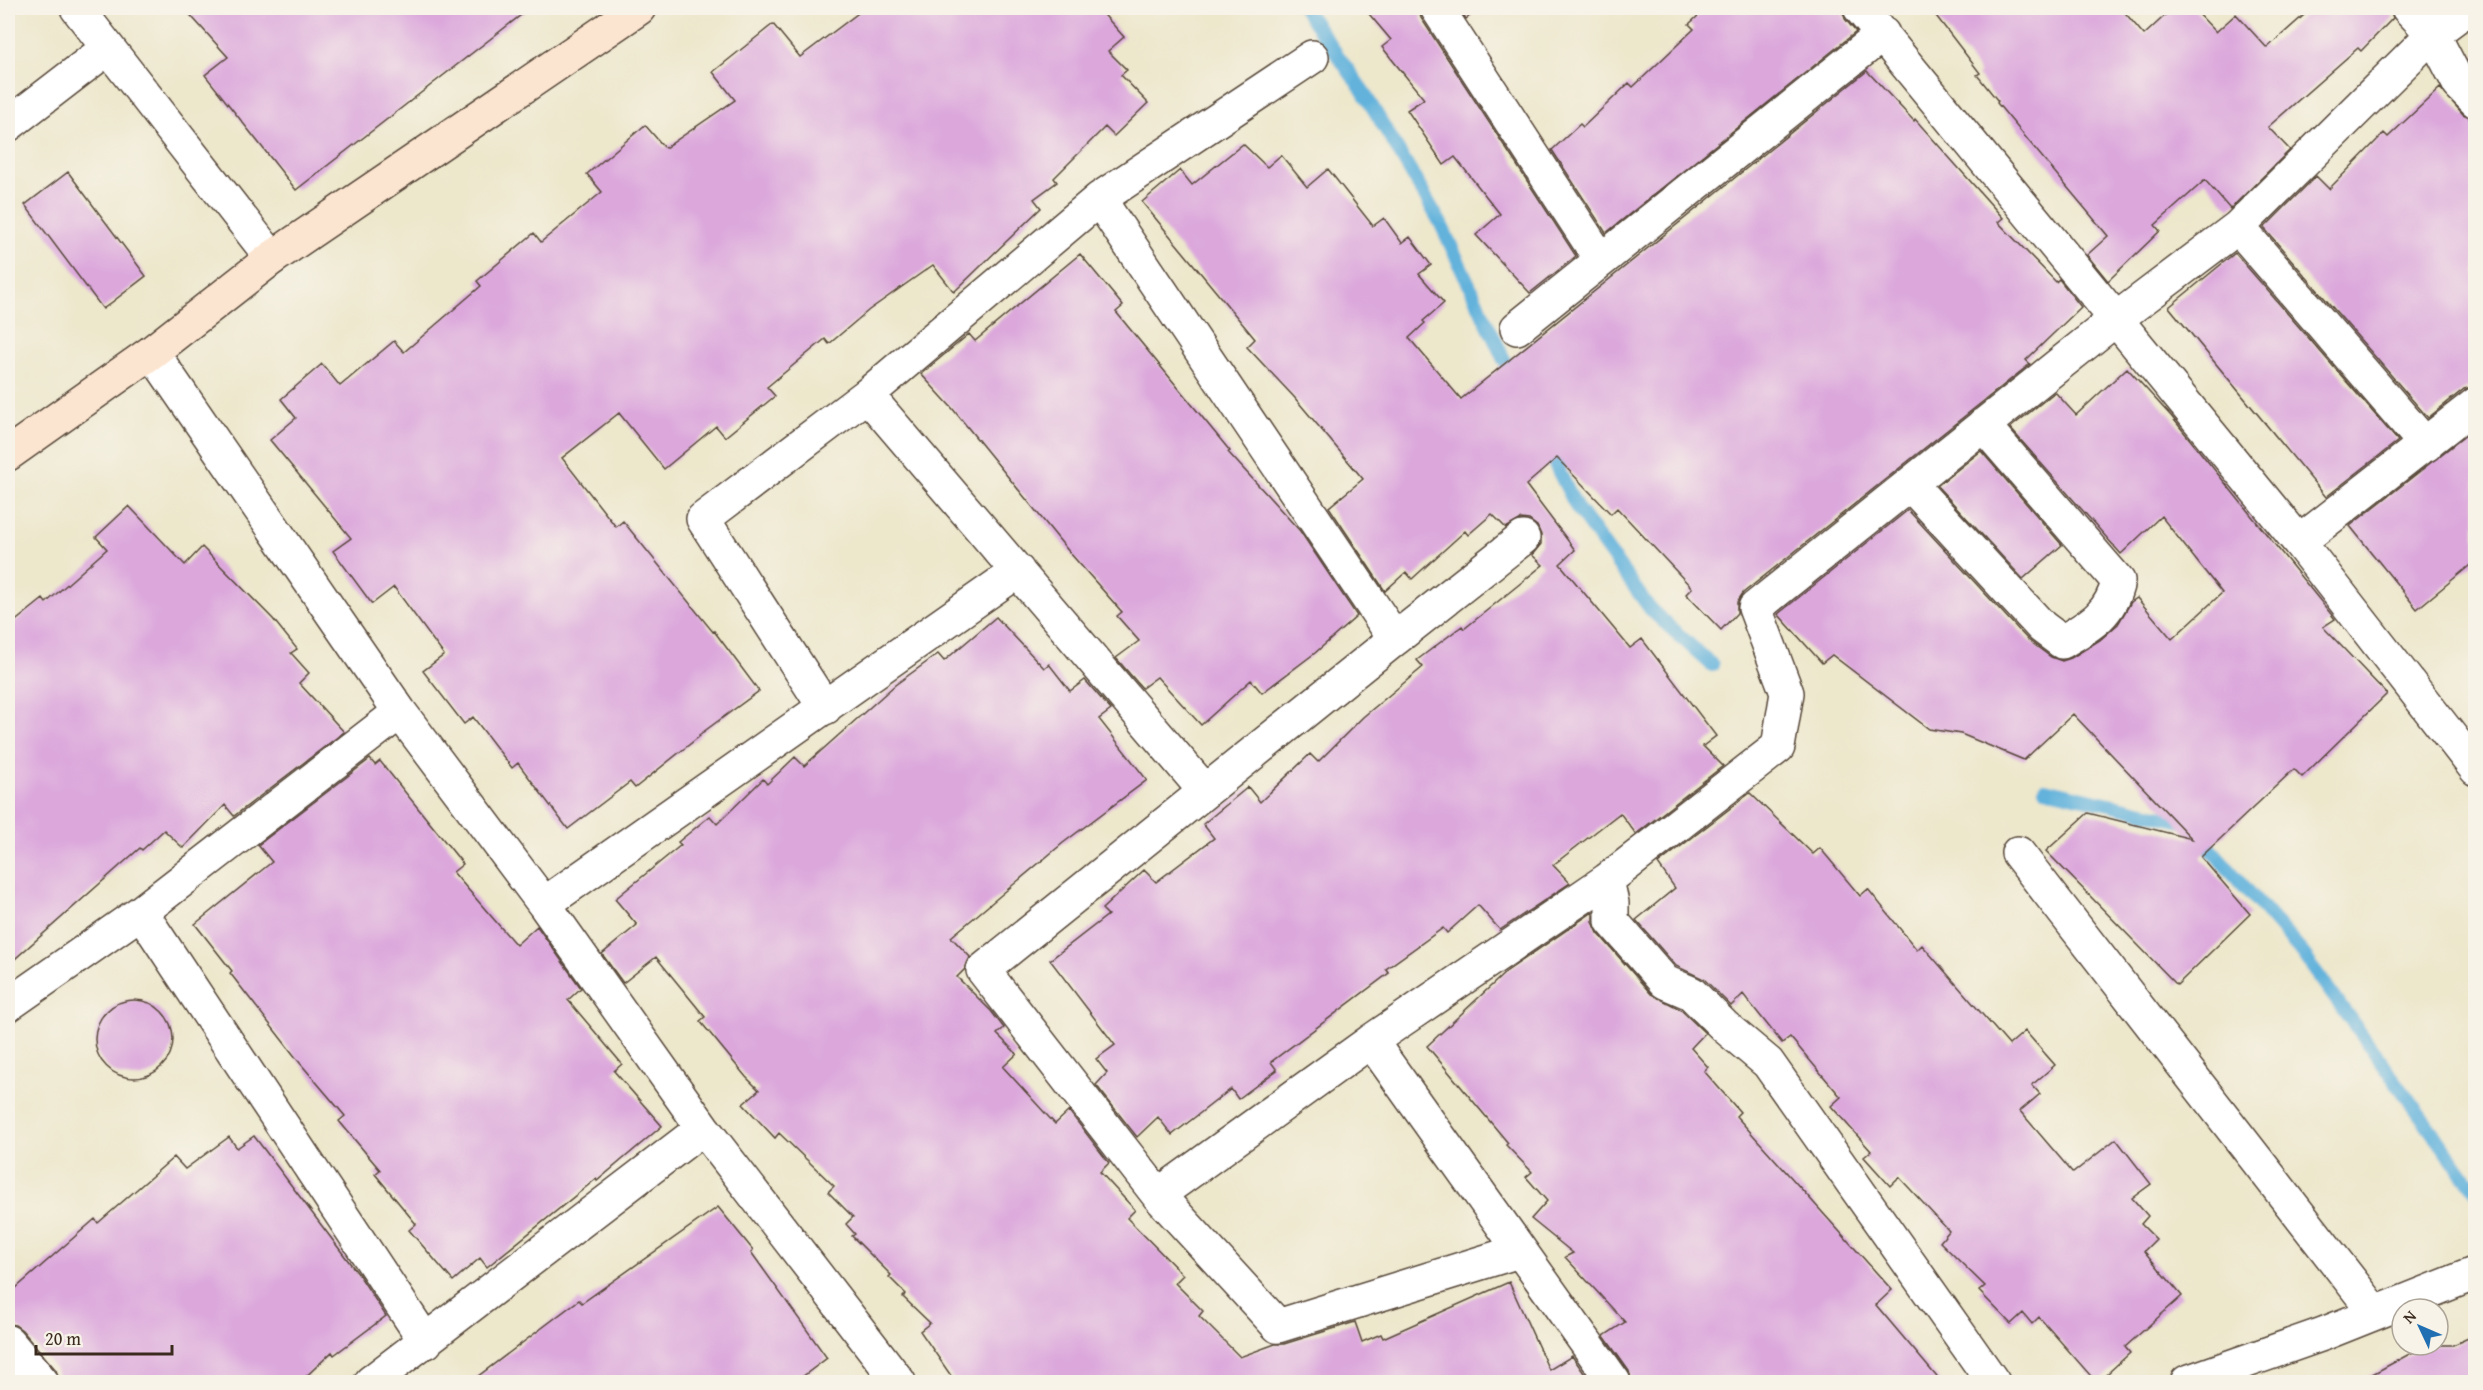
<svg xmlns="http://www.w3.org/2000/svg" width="2483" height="1390" viewBox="0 0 2483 1390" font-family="'Gentium Book Plus',serif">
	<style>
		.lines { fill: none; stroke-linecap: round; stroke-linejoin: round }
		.stream { stroke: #62b2dc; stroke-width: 14 }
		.building { fill: #dca8dc }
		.street-casing { stroke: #564638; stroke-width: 36 }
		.secondary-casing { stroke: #564638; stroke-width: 36 }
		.street { stroke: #fff; stroke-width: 33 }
		.secondary { stroke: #fce5d0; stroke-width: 33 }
	</style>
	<rect width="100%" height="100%" fill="#f7f3e8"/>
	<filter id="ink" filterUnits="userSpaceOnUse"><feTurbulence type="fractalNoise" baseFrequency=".0167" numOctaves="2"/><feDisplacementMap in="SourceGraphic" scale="12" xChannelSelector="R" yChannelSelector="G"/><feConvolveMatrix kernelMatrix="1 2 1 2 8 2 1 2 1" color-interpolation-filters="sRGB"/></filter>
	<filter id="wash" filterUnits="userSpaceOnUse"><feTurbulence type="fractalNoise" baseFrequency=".008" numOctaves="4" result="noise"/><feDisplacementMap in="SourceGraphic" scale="24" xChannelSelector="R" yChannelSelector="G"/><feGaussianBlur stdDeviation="1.35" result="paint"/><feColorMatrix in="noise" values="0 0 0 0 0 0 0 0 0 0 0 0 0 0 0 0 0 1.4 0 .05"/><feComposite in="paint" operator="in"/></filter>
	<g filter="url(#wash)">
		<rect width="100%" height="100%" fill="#ede7cc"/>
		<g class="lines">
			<path class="stream" d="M1304,8l59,83 77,131 73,157
				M1545,444l32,64 74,102 61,55
				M2045,789l142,33 113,128 176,242"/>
		</g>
		<g id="blocks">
			<path class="building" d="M184,8h346l-234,182 -91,-115 23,-18z
				M865,8h233l26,29 -16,14 19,19 -6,5 27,28 -34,33 -9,-9 -51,51 3,4 -23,17 7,9 -87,84 -21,-27 -64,45 -40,34 -4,-5 -58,48 8,9 -50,41 -9,-11 -52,43 -45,-56 -57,45 54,69 7,-6 90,111 1,-1 45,60 -60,44 1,1 -65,52 -5,-6 -62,47 -50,-66 -6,5 -39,-51 -9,7 -41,-53 21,-16 -50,-68 -22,17 -39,-53 18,-13 -81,-98 26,-22 -15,-19 41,-35 18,22 54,-45 10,11 77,-66 -4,-5 57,-48 7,9 61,-50 -15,-18 58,-49 20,23 70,-48 -22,-28 60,-48 27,33z
				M1364,8h55l2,10 155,238 -46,37 -54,-58 24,-21 -45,-57 -11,8 -37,-55 17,-11 -42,-52 9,-7z
				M1459,8h21l-14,11z
				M1707,8h135l3,11 11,13 -250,201 -54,-83 28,-26 3,3 46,-44 4,4 61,-58 -5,-5z
				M1930,8h191l23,27 29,-27h20l23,24 20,-18 31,34 45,-40h78l3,10 -32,33 -3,-3 -90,79 22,23 -60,59 -25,-29 -50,45 5,6 -52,50 -21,-26 21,-19 -111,-133 1,-2 -21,-26 3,-2z
				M2475,54v20l-7,-13z
				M1867,71l47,50 1,-2 88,99 -5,4 58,60 3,-3 22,28 -55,53 4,4 -287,229 -6,9v11l-16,17 -35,-36 6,-6 -75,-80 -6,6 -54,-56 -31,27 49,65 -15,14 70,84 12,-9 74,97 -13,10 20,20 -87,68 -16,-21 -67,52 17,18 -70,47 -22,-25 -31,28 -4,-5 -57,41 3,4 -118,89 6,8 -39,29 -7,-10 -59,46 -14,-18 -21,20 -41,-52 11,-12 -11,-14 19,-14 -65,-85 58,-45 -6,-6 42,-39 12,12 58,-44 -11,-14 45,-37 12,15 50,-48 8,8 45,-45 60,-50 -6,-7 45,-34 2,3 79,-64 -11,-10 9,-11v-9l-4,-9 -8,-6 -8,-1 -15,9 -14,-14 -24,21 -3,-4 -53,48 -6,-7 -21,19 -56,-84 34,-28 -69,-82 -47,-50 8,-8 -113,-137 38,-32 12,15 51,-41 24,23 14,-12 26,32 21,-18 45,57 11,-8 18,25 8,-6 21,28 -12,9 25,29 -21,18 2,2 -16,15 52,61z
				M2440,88l23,26 12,5v267l-11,3 -36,29 -164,-190 52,-52 13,13 55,-56 4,4z
				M68,172l78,104 -43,33 -78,-104z
				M2235,253l163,188 -72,56 -157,-190z
				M1080,254l43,52 -7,6 114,139 -2,1 72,79 57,85 -42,37 -53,40 -11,-13 -50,45 -44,-48 -15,11 -26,-30 23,-17 -22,-25 5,-4 -52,-59 -118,-145 -31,-34 48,-40 6,7z
				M2127,368l44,48 164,203 -12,8 64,67 -85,83 -8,-8 -93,88 49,57 -73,71 -131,-134 42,-38 104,26 -119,-125 -49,46 -63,-26 -32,-5 -97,-74 -10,8 -44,-49 130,-104 120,130 23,17 11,4 9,-3 29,-18 18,-16 13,-22 6,-4 35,41 50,-46 -61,-77 -40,38 -111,-126 45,-36 21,23z
				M2475,428v133l-58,48 -67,-83z
				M1981,451l81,94 -39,34 -86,-93z
				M129,506l56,59 17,-18 71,72 24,30 -6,4 18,20 -10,10 45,49 -110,84 -9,-11 -42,43 -19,-18 -22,20 -2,-2 -132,117v-338l35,-28 3,4 61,-54 -11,-12z
				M996,617l48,51 5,-4 21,27 15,-11 26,30 -12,9 48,61 -84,63 -112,94 19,20 -5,12 -8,8 34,34 13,17 -7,6 20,20 -14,13 52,57 14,-13 40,52 -9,9 35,38 -8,8 56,57 -8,8 28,28 -4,5 41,41 35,-13h9l71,-22 7,20 19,-8 2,4 126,-56 40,88 23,-14 19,27h-635l-36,-52 10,-8 -27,-26 3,-3 -17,-17 2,-2 -39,-39 3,-2 -9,-10 7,-7 -25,-25 6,-6 -55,-53 -4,5 -32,-34 16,-14 -13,-13 -46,-56 5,-4 -49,-60 -33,26 -21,-29 35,-29 -22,-26 66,-54 -3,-3 32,-26 7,8 46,-45 4,5 28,-27 9,9 91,-81 43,-31 6,7z
				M370,759l5,6 5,-4 83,103 -10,8 63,73 21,-19 44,62 -13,12 54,64 -8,7 48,55 -65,55 -1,-2 -109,88 -7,-9 -27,23 -44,-51 7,-6 -41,-50 5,-4 -41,-49 6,-5 -45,-53 -70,-90 2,-2 -37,-47 77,-62 -14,-17z
				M1750,793l63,61 7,-6 40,48 8,-7 49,61 5,-5 87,100 16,-14 30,34 -23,20 8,9 -20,17 53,62 43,-34 35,45 -19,14 16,18 -7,8 15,15 -12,12 38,45 -57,51 5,6 -33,30 -58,-66 -7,7 -9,-11 -12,11 -32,-33 6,-5 -45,-44 9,-11 -50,-54 -9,9 -26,-29 7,-6 -40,-45 10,-9 -51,-60 -8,6 -39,-49 -12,12 -27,-27 -28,-13 -40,-46 39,-32 -17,-24z
				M1593,912v10l5,11 53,61 29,15 25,24 -14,15 17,19 -4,4 36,41 -4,4 156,174 -16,15 66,78h-310l-3,-12 -25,-35 21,-14 -60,-65 8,-4 -42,-34 16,-18 -21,-24 6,-5 -26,-27 2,-2 -81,-97 80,-75z
				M95 1039a39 39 0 1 1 78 0a39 39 0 1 1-78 0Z
				M254,1136l105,139 27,41 -52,39 -2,-3 -33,31h-239l-4,-13 -34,-40 -7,-5 -7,-1v-29l87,-76 3,4 76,-66 11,12 44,-32 8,11z
				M718,1207l35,43 -2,2 76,106 -33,25h-325l110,-83 3,3z
				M2475,1335v48h-119l70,-38h27z"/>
		</g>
	</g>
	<g filter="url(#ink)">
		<use href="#blocks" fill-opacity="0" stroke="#564638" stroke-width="1.5"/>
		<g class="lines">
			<g class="street-casing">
				<path id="street" d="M77,8l195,250
					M1437,8l164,252
					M1860,8l439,534 177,227
					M2408,8l25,26 26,50 17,17
					M8,125l100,-77
					M1099,199l213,-142
					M2238,227l188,218
					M1517,328l366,-294
					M152,352l248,360 144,192 159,224 196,254
					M1910,484l132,143 20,15c27,-16 49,-27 56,-61l-135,-156
					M2299,542l177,-138
					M1395,639l128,-101
					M825,708l-122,-189 164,-124
					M1205,791l-338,-396 232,-196 296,440 -412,331 175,225 120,131 241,-75
					M2018,853l357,459
					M1607,880l5,23v18l53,61 26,11 33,33 44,37 225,319
					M544,904l474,-333
					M141,912l285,430
					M8,1005l133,-93 259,-200
					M1371,1041l243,341
					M1158,1195l213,-154 236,-161 171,-133 9,-54 -32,-85 361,-289 122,-92 195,-193 35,-26
					M8,1342l34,40
					M371,1382l332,-254
					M2187,1382l136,-48 153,-61"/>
			</g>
			<g class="secondary-casing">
				<path id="secondary" d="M8,454l144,-102 120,-94 367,-250"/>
			</g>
			<use href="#street" class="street"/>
			<use href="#secondary" class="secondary"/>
		</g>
	</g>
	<rect width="2483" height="1390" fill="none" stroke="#f7f3e8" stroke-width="30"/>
	<g transform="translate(2420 1327) rotate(314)"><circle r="28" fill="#f7f3e8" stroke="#aca397" stroke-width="1.5"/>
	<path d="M0-4.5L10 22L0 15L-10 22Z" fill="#1f6fb2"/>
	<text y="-9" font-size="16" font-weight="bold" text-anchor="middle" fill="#3b2a1e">N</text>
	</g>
	<path d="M36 1345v9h136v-9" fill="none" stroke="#3b2a1e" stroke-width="3"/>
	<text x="45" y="1345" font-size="18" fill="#3b2a1e" stroke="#f7f3e8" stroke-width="4.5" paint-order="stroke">20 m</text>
</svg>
